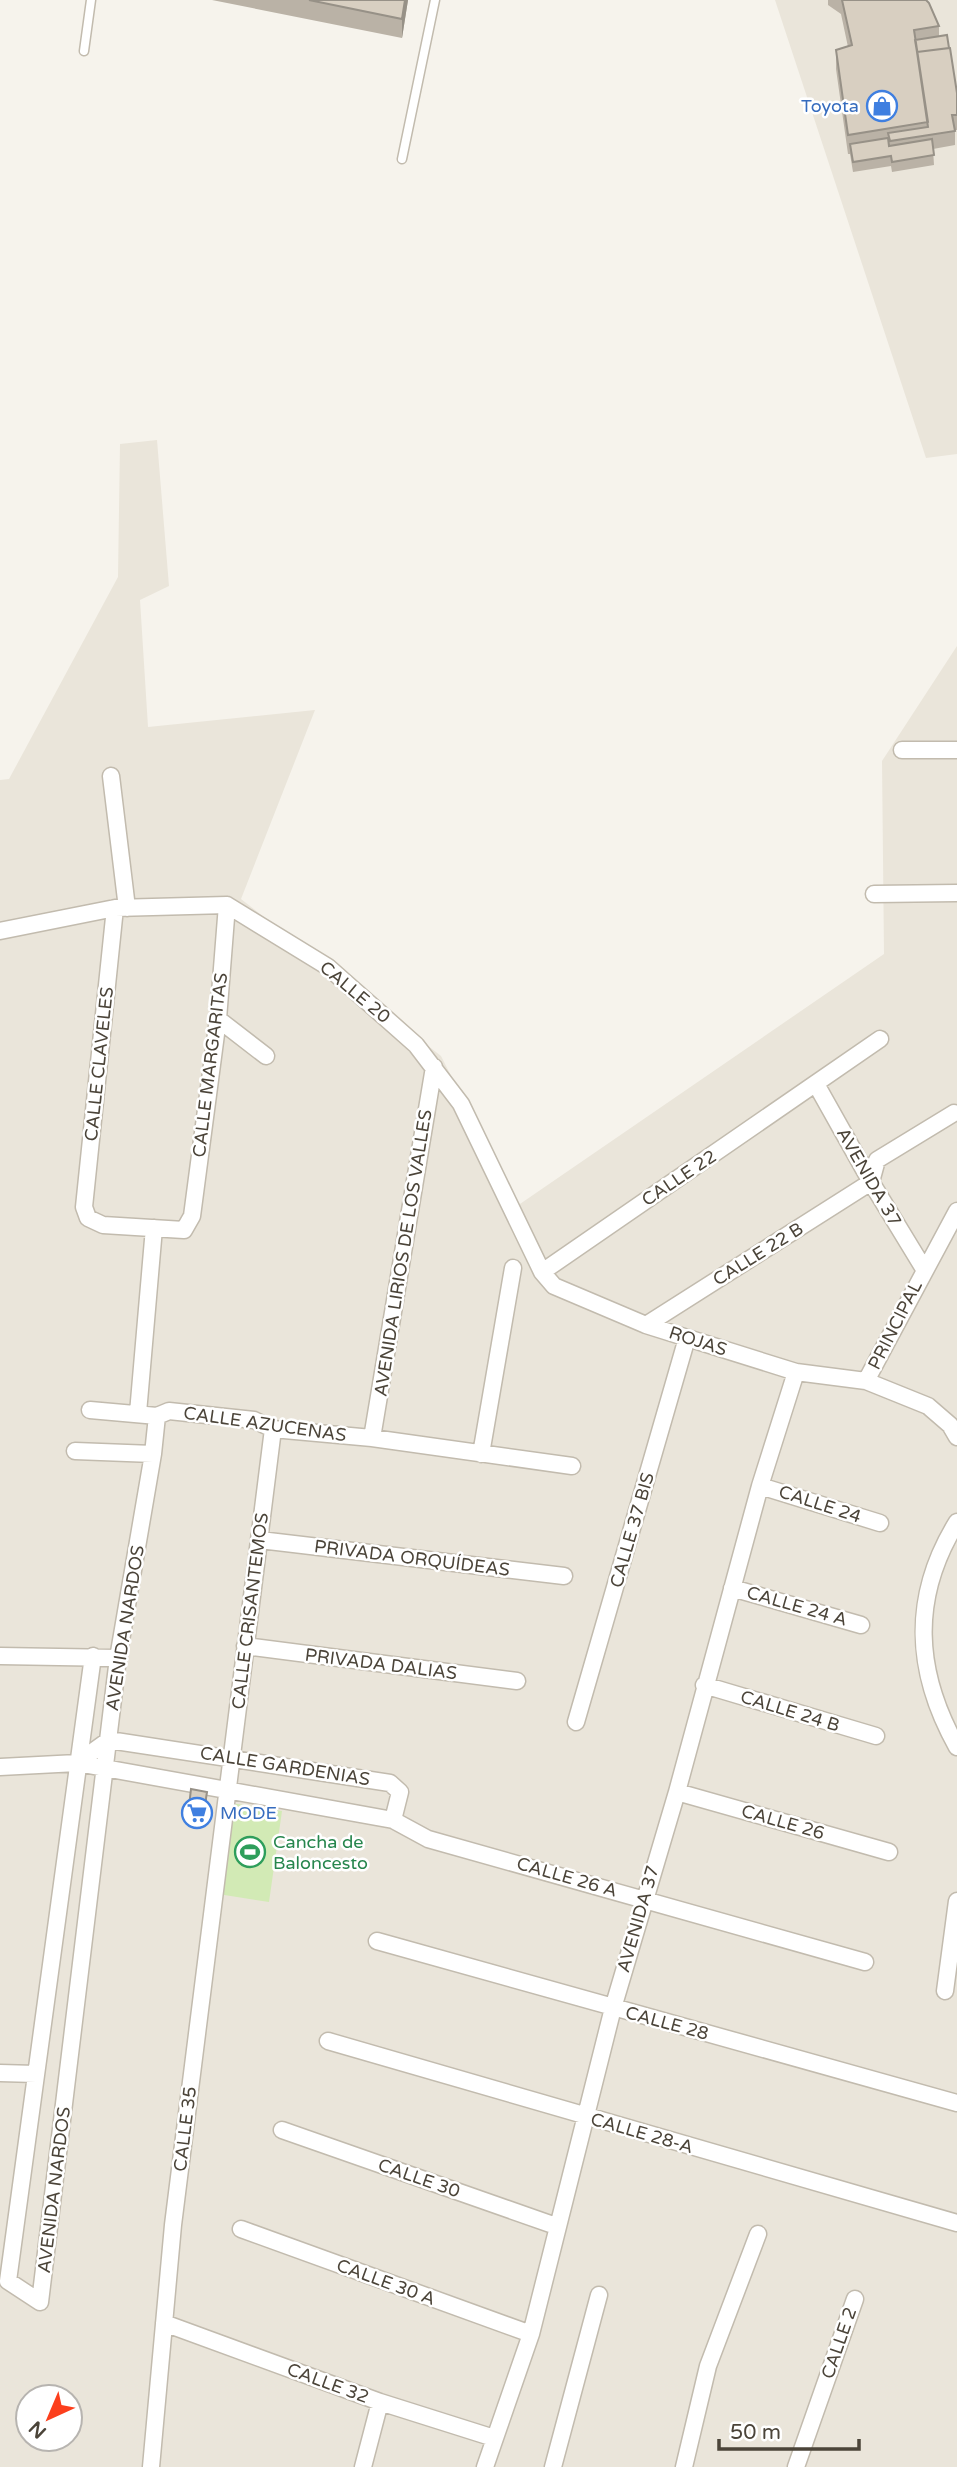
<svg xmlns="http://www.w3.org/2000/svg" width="957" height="2467" viewBox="0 0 957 2467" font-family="'Varela Round',sans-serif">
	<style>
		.residential { fill: #eae5da; fill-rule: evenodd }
		.garden { fill: #d2eab5 }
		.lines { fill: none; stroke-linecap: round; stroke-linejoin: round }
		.lane-casing { stroke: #c2bbae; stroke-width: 11 }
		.street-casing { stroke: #c2bbae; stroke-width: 19 }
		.lane { stroke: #fff; stroke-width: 8 }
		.street { stroke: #fff; stroke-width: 16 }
		.wall { fill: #bab2a6 }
		.shaded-wall { fill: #979187 }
		.building { fill: #d8cfc1; stroke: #979187; stroke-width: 2 }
		.labels { text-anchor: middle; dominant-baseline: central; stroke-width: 5; stroke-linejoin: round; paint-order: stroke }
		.shop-label { font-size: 18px; fill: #366cbe; stroke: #fff; text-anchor: end }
		.street-label { font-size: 18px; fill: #4b4439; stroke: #fff }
		.leisure-label { font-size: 18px; fill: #27864d; stroke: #fff; text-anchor: start }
	</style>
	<rect width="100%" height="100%" fill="#f6f3ec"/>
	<path class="residential" d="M775,0h182v454l-31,4z
		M157,440l12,146 -29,14 8,127 167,-17 -74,189 200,157 76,150 367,-252 -2,-193 75,-115v1821h-957v-1687l9,-1 109,-202 2,-133zM28,2397h42v42h-42z"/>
	<path class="garden" d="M231,1803l51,8 -13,91 -51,-8z"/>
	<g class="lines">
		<g class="lane-casing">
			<path id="lane" d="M84,51l7,-51
				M402,159l33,-159"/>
		</g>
		<g class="street-casing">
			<path id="street" d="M902,750h55
				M111,776l16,132
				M874,894l83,-1
				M115,908l-31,299 4,11 15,7 81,5 8,-14 26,-197 9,-114
				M0,931l115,-23 112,-3 101,62 88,78 45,59 81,168 12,14 92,39 150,47 70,9 62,25 22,19 7,12
				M218,1019l48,37
				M816,1084l55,98 53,87
				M542,1272l338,-233
				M646,1325l225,-143 6,-22 77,-47
				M866,1381l91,-170
				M90,1410l67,6 12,-5 85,9 19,9 99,9 200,28
				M138,1413l16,-185
				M372,1438l62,-371
				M75,1451l78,3
				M481,1454l32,-186
				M760,1486l120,37
				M957,1522c-47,76 -42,150 0,225
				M260,1540l304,36
				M732,1588l129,37
				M245,1646l272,35
				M0,1656l118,2
				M93,1656l-85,625 32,21 78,-644 35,-204 4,-38
				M704,1685l172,51
				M576,1722l111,-384
				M0,1767l77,-4 316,57 7,-28 -10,-9 -281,-43 -32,23
				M677,1792l212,60
				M393,1820l35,19 437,123
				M377,1941l580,162
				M945,1991l12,-90
				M328,2041l629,182
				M0,2073l36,1
				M282,2130l274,96
				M241,2229l290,105
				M164,2323l216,79 114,36
				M151,2467l22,-242 100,-796
				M363,2467l17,-65
				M485,2467l46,-133 82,-326 64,-216 83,-306 36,-114
				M553,2467l46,-172
				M684,2467l24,-101 50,-132
				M796,2467l59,-168"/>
		</g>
		<use href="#lane" class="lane"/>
		<use href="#street" class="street"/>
	</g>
	<path class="wall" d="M212,0h196l-6,38z
		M828,0h98l13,26v10l18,57v37h-2v15l-22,4 1,16 -42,7 -1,-6 -38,6 -3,-18h-2l-12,-85v-19l12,-3 -7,-33 -13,-9z
		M207,1802l-4,25 -15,-2v-10z"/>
	<path class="shaded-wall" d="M405,0h3l-6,38v-19z
		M207,1792v10l-4,25v-10z"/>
	<path class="building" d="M309,0h96l-3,19z
		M842,0h84l3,3 10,23 -25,4 14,92 -80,13 -12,-85 16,-5z
		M947,35l2,13 -32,4 -2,-12z
		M950,48l7,45v22h-5l3,16 -65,10 -2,-8 40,-6 -11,-75z
		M888,138l1,8 43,-7 2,16 -42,7 -1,-6 -38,6 -3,-18z
		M191,1789l16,3 -4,25 -15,-2z"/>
	<defs>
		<g id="shop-ring" transform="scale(1.575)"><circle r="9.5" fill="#fff" stroke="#3f7fe0" stroke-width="1.5"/><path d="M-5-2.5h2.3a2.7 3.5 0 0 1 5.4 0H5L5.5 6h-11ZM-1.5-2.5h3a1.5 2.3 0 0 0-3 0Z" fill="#3f7fe0"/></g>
		<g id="supermarket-ring" transform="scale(1.575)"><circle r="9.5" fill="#fff" stroke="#3f7fe0" stroke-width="1.5"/><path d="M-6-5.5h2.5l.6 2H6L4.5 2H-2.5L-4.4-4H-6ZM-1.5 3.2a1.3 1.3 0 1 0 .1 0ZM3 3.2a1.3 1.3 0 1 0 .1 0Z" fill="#3f7fe0"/></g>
		<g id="stadium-ring" transform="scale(1.575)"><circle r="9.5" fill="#fff" stroke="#2e9e5b" stroke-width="1.5"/><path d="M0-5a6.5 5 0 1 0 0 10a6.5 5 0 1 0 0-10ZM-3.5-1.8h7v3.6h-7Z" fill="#2e9e5b"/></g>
	</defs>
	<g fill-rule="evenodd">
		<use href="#shop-ring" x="882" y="106"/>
		<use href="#supermarket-ring" x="197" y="1813"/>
		<use href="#stadium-ring" x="250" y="1852"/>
	</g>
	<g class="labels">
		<g class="shop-label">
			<text x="859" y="106">Toyota</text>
			<text x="220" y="1813" text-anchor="start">MODE</text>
		</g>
		<g class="street-label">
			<text transform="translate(355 992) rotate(40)">CALLE 20</text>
			<text transform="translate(99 1064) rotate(-84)">CALLE CLAVELES</text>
			<text transform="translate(210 1065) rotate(-83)">CALLE MARGARITAS</text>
			<text transform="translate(869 1177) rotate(60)">AVENIDA 37</text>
			<text transform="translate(679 1178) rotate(-34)">CALLE 22</text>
			<text transform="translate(403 1253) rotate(-81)">AVENIDA LIRIOS DE LOS VALLES</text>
			<text transform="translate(758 1254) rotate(-32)">CALLE 22 B</text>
			<text transform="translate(895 1325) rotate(-63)">PRINCIPAL</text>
			<text transform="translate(698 1341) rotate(18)">ROJAS</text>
			<text transform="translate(265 1424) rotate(8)">CALLE AZUCENAS</text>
			<text transform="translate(820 1504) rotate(18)">CALLE 24</text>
			<text transform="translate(632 1530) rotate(-74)">CALLE 37 BIS</text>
			<text transform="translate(412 1558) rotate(7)">PRIVADA ORQUÍDEAS</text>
			<text transform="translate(797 1606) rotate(16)">CALLE 24 A</text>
			<text transform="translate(250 1611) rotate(-83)">CALLE CRISANTEMOS</text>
			<text transform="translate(125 1628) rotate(-81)">AVENIDA NARDOS</text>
			<text transform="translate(381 1664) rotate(7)">PRIVADA DALIAS</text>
			<text transform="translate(790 1711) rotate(17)">CALLE 24 B</text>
			<text transform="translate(285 1766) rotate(9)">CALLE GARDENIAS</text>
			<text transform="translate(783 1822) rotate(16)">CALLE 26</text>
			<text transform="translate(567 1877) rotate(16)">CALLE 26 A</text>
			<text transform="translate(638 1919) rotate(-74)">AVENIDA 37</text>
			<text transform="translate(667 2023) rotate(15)">CALLE 28</text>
			<text transform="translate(185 2129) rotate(-83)">CALLE 35</text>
			<text transform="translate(642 2133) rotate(16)">CALLE 28-A</text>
			<text transform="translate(419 2178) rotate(19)">CALLE 30</text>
			<text transform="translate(54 2190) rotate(-83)">AVENIDA NARDOS</text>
			<text transform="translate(386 2282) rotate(20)">CALLE 30 A</text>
			<text transform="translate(839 2343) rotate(-71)">CALLE 2</text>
			<text transform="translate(328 2383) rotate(20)">CALLE 32</text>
		</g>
		<g class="leisure-label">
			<text x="273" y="1842">Cancha de<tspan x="273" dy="21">Baloncesto</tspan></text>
		</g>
	</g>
	<g transform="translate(49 2418) rotate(224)"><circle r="33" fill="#ffffff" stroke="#b7b4b0" stroke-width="2"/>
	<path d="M0-5L12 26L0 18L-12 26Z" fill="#fc3f1d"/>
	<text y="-10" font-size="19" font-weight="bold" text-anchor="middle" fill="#4b4439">N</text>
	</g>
	<path d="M719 2439v10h140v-10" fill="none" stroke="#4b4439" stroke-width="3.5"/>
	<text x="730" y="2439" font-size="21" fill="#4b4439" stroke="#ffffff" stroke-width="5" paint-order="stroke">50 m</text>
</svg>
